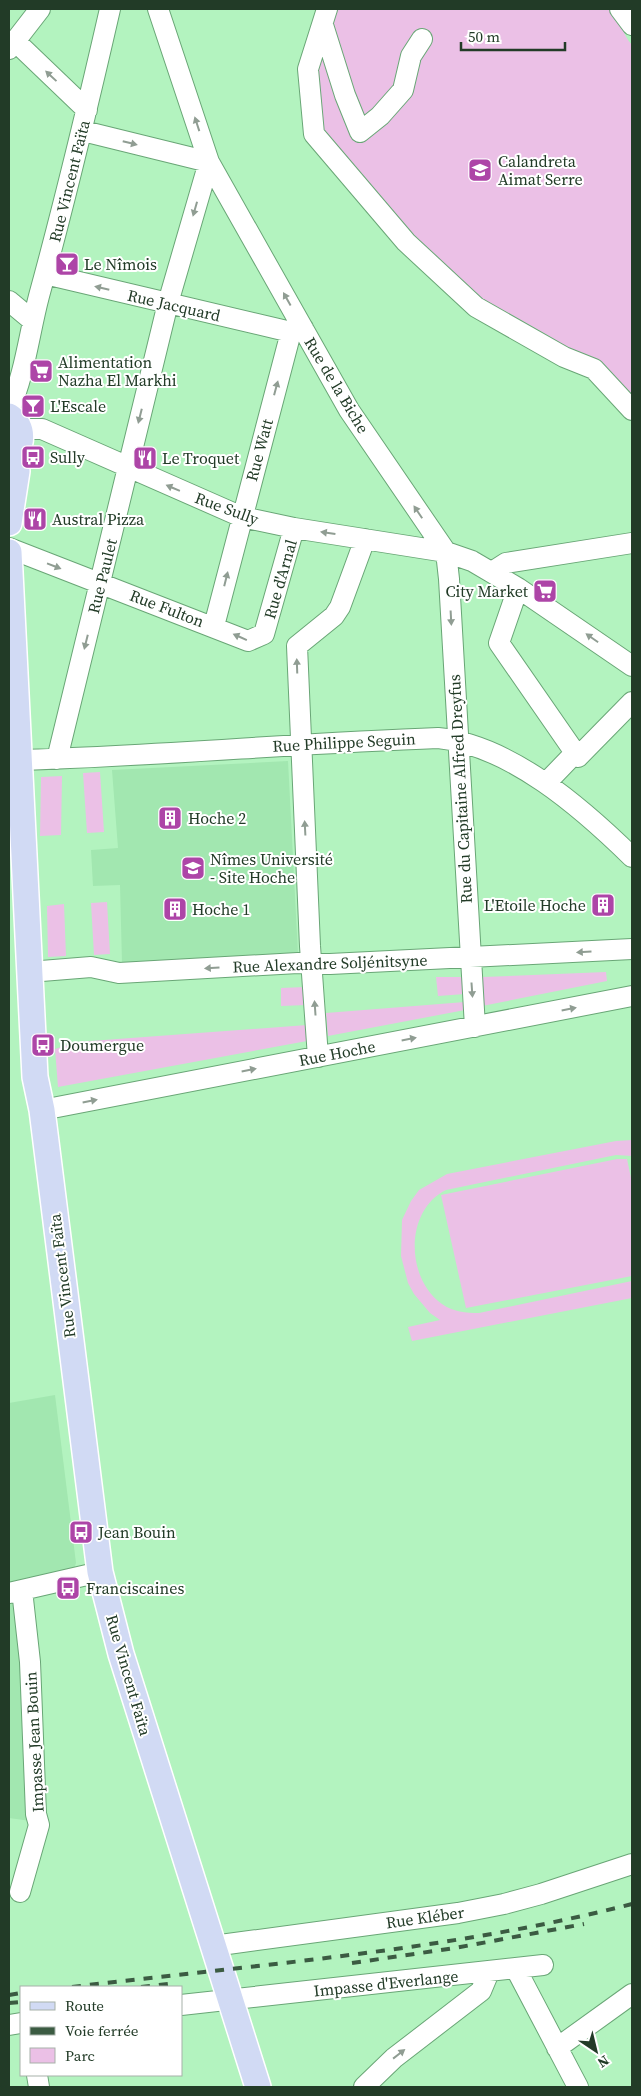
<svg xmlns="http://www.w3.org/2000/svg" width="641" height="2096" viewBox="0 0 641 2096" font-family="'Source Serif 4',serif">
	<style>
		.built { fill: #a2e7b0 }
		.green { fill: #ebc0e6 }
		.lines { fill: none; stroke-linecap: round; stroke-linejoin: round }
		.minor-casing { stroke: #69a676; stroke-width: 22 }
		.major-casing { stroke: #fff; stroke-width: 28 }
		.minor { stroke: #fff; stroke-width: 20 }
		.major { stroke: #d1daf4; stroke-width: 25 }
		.rail { stroke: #3b5b42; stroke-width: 4; stroke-dasharray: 9 9; stroke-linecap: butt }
		.oneway { fill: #909d93 }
		.labels { text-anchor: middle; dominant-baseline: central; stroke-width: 4; stroke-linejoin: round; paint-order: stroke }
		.poi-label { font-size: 16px; fill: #223b27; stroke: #fff; text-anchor: start }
		.street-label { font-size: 16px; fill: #223b27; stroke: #fff }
	</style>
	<rect width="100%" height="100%" fill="#b3f3bf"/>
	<path class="built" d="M288,761l10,192 -176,10 -2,-78 -27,1 -2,-36 27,-2 -6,-78z
		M55,1395l21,168 -2,6 -65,16v-182z
		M9,1602l7,5 15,214 -22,-3z"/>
	<path class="green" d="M331,9h278c12,10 13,25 23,36v358l-52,-46 -26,-18 -71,-40 -69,-56 -95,-115 -6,-55z
		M100,772l4,60 -17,1 -4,-60z
		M62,776l-1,59 -21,1 1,-59z
		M107,902l3,52 -16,1 -3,-52z
		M64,904l2,52 -18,1 -1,-51z
		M606,972l1,9 -125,25 1,-29z
		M436,977h27l2,17 -27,2z
		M305,987l2,18 -26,1v-18z
		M465,1002v8l-137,26 -2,-23z
		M307,1025v16l-249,46 -3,-38 22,-7z
		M632,1140v16l-16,-1 -170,35c-41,20 -41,88 -4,114 11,8 24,9 37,9l153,-32v17l-220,43 -4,-14 32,-7 -10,-7 -16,-19 -6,-11 -7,-27 1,-36 9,-19 8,-11 28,-16 169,-33z
		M617,1159h10l5,24v93l-166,32 -25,-113z"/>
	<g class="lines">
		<g class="minor-casing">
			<path id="minor" d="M158,9l51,153 140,248 97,142 3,27 26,448
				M327,9l-19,60 6,65 92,108 70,65 88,50 30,12 38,41
				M620,9l12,16
				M323,25l22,70 15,37 20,-16 23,-26 8,-34 11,-17
				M15,41l72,69
				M9,49l31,-40
				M45,274l246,58 12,-4
				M9,301l24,20
				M9,410c16,-36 20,-76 30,-114 26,-95 49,-191 71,-287
				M20,429h22l200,88 52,11 152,24 26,9 46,27 114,78
				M9,548l239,93 16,-7 30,-106
				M492,572l14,-9 126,-20
				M518,588l-19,55 79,114 54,-55
				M214,626l77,-294
				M57,759l111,-456 41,-141 -126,-31
				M19,760c140,-4 279,-17 419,-22 72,7 144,70 194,119
				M546,783l29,-30
				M29,972l62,-5 28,6 179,-10 32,1 302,-15
				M318,1057l-8,-111 -13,-300 37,-30 6,-9 25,-68
				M42,1110l590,-114
				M9,1593l91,-21
				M20,1892l19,-67 -3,-11 -6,-152 -8,-72
				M213,1946l245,-33 46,-9 37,-10 91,-30
				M516,1969l62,118
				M181,2005l362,-40
				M9,2025l12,-2
				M557,2048l75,-54
				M37,2075l2,12
				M364,2087l30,-29 87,-67 8,-19"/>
		</g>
		<g class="major-casing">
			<path id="major" d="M9,416c16,10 15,32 0,42
				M9,523l8,-52 -4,-15
				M9,552l26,525 7,33 58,462 21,82 137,433"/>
		</g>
		<use href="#minor" class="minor"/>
		<use href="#major" class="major"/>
		<path class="rail" d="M352,1963l103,-15 129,-24
			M72,1987c188,-23 377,-36 560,-83
			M141,1987l35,-4
			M9,1995l12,-2
			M9,2003l12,-1"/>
	</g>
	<defs><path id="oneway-solid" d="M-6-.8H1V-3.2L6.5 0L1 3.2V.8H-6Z" transform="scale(1.25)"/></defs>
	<g class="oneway">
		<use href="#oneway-solid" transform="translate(51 76) rotate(-137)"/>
		<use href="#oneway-solid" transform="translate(197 124) rotate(-108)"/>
		<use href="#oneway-solid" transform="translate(130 143) rotate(14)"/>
		<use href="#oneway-solid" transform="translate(195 209) rotate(106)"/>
		<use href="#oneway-solid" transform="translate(102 288) rotate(-167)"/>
		<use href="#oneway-solid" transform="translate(287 299) rotate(-119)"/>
		<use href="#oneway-solid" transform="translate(276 388) rotate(-75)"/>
		<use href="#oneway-solid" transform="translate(140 416) rotate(104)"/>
		<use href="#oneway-solid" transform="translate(173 488) rotate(-157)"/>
		<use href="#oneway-solid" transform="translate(418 512) rotate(-124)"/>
		<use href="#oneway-solid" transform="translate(328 533) rotate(-172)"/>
		<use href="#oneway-solid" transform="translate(54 566) rotate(21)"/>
		<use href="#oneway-solid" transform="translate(226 579) rotate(-76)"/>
		<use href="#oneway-solid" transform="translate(451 618) rotate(87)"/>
		<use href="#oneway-solid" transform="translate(240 637) rotate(-156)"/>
		<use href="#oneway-solid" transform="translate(592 638) rotate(-145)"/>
		<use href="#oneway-solid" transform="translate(86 642) rotate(104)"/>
		<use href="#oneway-solid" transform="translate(297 666) rotate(-92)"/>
		<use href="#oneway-solid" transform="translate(305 828) rotate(-93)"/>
		<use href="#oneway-solid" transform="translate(584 952) rotate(177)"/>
		<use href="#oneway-solid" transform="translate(212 968) rotate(176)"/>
		<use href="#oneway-solid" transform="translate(472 990) rotate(86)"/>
		<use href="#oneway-solid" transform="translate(315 1008) rotate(-94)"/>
		<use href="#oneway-solid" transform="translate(569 1009) rotate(-11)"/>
		<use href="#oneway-solid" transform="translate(409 1039) rotate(-11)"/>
		<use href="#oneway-solid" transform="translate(249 1070) rotate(-11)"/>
		<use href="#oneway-solid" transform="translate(90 1101) rotate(-11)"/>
		<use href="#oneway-solid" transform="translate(399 2054) rotate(-38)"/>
	</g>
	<defs>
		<g id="school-square" transform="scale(1.25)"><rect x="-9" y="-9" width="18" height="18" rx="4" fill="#ad45a7" stroke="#fff"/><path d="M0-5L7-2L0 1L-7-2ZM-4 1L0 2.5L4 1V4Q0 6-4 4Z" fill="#fff"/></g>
		<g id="bar-square" transform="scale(1.25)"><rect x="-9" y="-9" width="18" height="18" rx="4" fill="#ad45a7" stroke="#fff"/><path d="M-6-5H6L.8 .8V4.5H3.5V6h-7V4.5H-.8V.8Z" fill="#fff"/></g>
		<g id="supermarket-square" transform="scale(1.25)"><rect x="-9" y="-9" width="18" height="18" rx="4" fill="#ad45a7" stroke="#fff"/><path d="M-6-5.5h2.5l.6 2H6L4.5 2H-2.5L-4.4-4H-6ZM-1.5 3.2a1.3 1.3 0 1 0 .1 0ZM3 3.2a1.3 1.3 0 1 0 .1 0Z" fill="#fff"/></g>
		<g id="bus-square" transform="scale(1.25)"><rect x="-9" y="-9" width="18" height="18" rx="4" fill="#ad45a7" stroke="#fff"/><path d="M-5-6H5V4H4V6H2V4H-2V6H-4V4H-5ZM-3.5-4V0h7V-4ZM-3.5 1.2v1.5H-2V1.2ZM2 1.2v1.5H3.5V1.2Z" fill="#fff"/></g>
		<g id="restaurant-square" transform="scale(1.25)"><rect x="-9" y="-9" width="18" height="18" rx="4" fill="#ad45a7" stroke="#fff"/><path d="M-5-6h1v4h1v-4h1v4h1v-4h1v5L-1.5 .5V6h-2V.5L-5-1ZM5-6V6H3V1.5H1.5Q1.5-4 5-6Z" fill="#fff"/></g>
		<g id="building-square" transform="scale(1.25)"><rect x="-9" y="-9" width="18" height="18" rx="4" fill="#ad45a7" stroke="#fff"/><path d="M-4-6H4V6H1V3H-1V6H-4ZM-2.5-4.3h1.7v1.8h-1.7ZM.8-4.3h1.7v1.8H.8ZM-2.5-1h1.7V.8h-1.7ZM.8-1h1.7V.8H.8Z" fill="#fff"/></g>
		<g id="university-square" transform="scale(1.25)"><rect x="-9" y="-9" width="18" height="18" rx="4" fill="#ad45a7" stroke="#fff"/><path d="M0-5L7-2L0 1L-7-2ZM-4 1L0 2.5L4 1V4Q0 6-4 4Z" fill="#fff"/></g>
	</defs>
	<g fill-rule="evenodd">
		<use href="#school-square" x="480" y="170"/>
		<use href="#bar-square" x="67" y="264"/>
		<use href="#supermarket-square" x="41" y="371"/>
		<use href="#bar-square" x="33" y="406"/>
		<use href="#bus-square" x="33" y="457"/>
		<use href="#restaurant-square" x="145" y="458"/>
		<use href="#restaurant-square" x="35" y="519"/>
		<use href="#supermarket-square" x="545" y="591"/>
		<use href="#building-square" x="170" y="818"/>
		<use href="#university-square" x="193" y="868"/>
		<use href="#building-square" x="603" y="905"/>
		<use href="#building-square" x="175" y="909"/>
		<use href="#bus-square" x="43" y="1045"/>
		<use href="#bus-square" x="81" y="1532"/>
		<use href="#bus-square" x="68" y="1588"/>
	</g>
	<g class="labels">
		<g class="poi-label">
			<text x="498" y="161">Calandreta<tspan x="498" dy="18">Aimat Serre</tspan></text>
			<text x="84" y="264">Le Nîmois</text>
			<text x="58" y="362">Alimentation<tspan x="58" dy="18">Nazha El Markhi</tspan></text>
			<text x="50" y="406">L'Escale</text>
			<text x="50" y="457">Sully</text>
			<text x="162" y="458">Le Troquet</text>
			<text x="52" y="519">Austral Pizza</text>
			<text x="528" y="591" text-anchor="end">City Market</text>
			<text x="188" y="818">Hoche 2</text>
			<text x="210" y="859">Nîmes Université<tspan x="210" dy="18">- Site Hoche</tspan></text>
			<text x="586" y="905" text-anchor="end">L'Etoile Hoche</text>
			<text x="192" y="909">Hoche 1</text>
			<text x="60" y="1045">Doumergue</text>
			<text x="98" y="1532">Jean Bouin</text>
			<text x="86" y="1588">Franciscaines</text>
		</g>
		<g class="street-label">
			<text transform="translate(69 181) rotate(-76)">Rue Vincent Faïta</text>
			<text transform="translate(174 305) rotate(13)">Rue Jacquard</text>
			<text transform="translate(337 385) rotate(59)">Rue de la Biche</text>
			<text transform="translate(259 450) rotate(-75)">Rue Watt</text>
			<text transform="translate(227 508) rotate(20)">Rue Sully</text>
			<text transform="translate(102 576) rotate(-76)">Rue Paulet</text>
			<text transform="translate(280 579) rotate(-74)">Rue d'Arnal</text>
			<text transform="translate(167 608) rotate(21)">Rue Fulton</text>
			<text transform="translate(344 742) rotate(-3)">Rue Philippe Seguin</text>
			<text transform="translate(460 789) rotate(-93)">Rue du Capitaine Alfred Dreyfus</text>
			<text transform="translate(330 963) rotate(-2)">Rue Alexandre Soljénitsyne</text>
			<text transform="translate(337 1053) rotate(-11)">Rue Hoche</text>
			<text transform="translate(62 1276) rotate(-97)">Rue Vincent Faïta</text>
			<text transform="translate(129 1675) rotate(74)">Rue Vincent Faïta</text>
			<text transform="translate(34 1742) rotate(-93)">Impasse Jean Bouin</text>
			<text transform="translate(425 1917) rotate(-8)">Rue Kléber</text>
			<text transform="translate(386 1983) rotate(-6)">Impasse d'Everlange</text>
		</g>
	</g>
	<rect width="641" height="2096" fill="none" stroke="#223b27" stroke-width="20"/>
	<rect x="20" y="1986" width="162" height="90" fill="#ffffff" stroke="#a7b1a9"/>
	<rect x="30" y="2002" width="25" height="8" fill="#d1daf4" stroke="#a7b1a9"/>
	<text x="65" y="2011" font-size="15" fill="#223b27">Route</text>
	<rect x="30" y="2027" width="25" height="8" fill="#3b5b42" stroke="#a7b1a9"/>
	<text x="65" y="2036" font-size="15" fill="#223b27">Voie ferrée</text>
	<rect x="30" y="2048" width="25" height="15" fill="#ebc0e6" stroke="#a7b1a9"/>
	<text x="65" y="2061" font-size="15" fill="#223b27">Parc</text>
	<g transform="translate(596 2051) rotate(145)" stroke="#ffffff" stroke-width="4" paint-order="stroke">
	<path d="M0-4L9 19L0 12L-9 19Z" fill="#223b27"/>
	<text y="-8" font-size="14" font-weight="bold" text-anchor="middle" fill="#223b27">N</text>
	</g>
	<path d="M461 42v8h104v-8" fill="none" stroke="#223b27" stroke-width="2.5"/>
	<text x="468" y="42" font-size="15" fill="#223b27" stroke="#ffffff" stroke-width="4" paint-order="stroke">50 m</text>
</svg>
